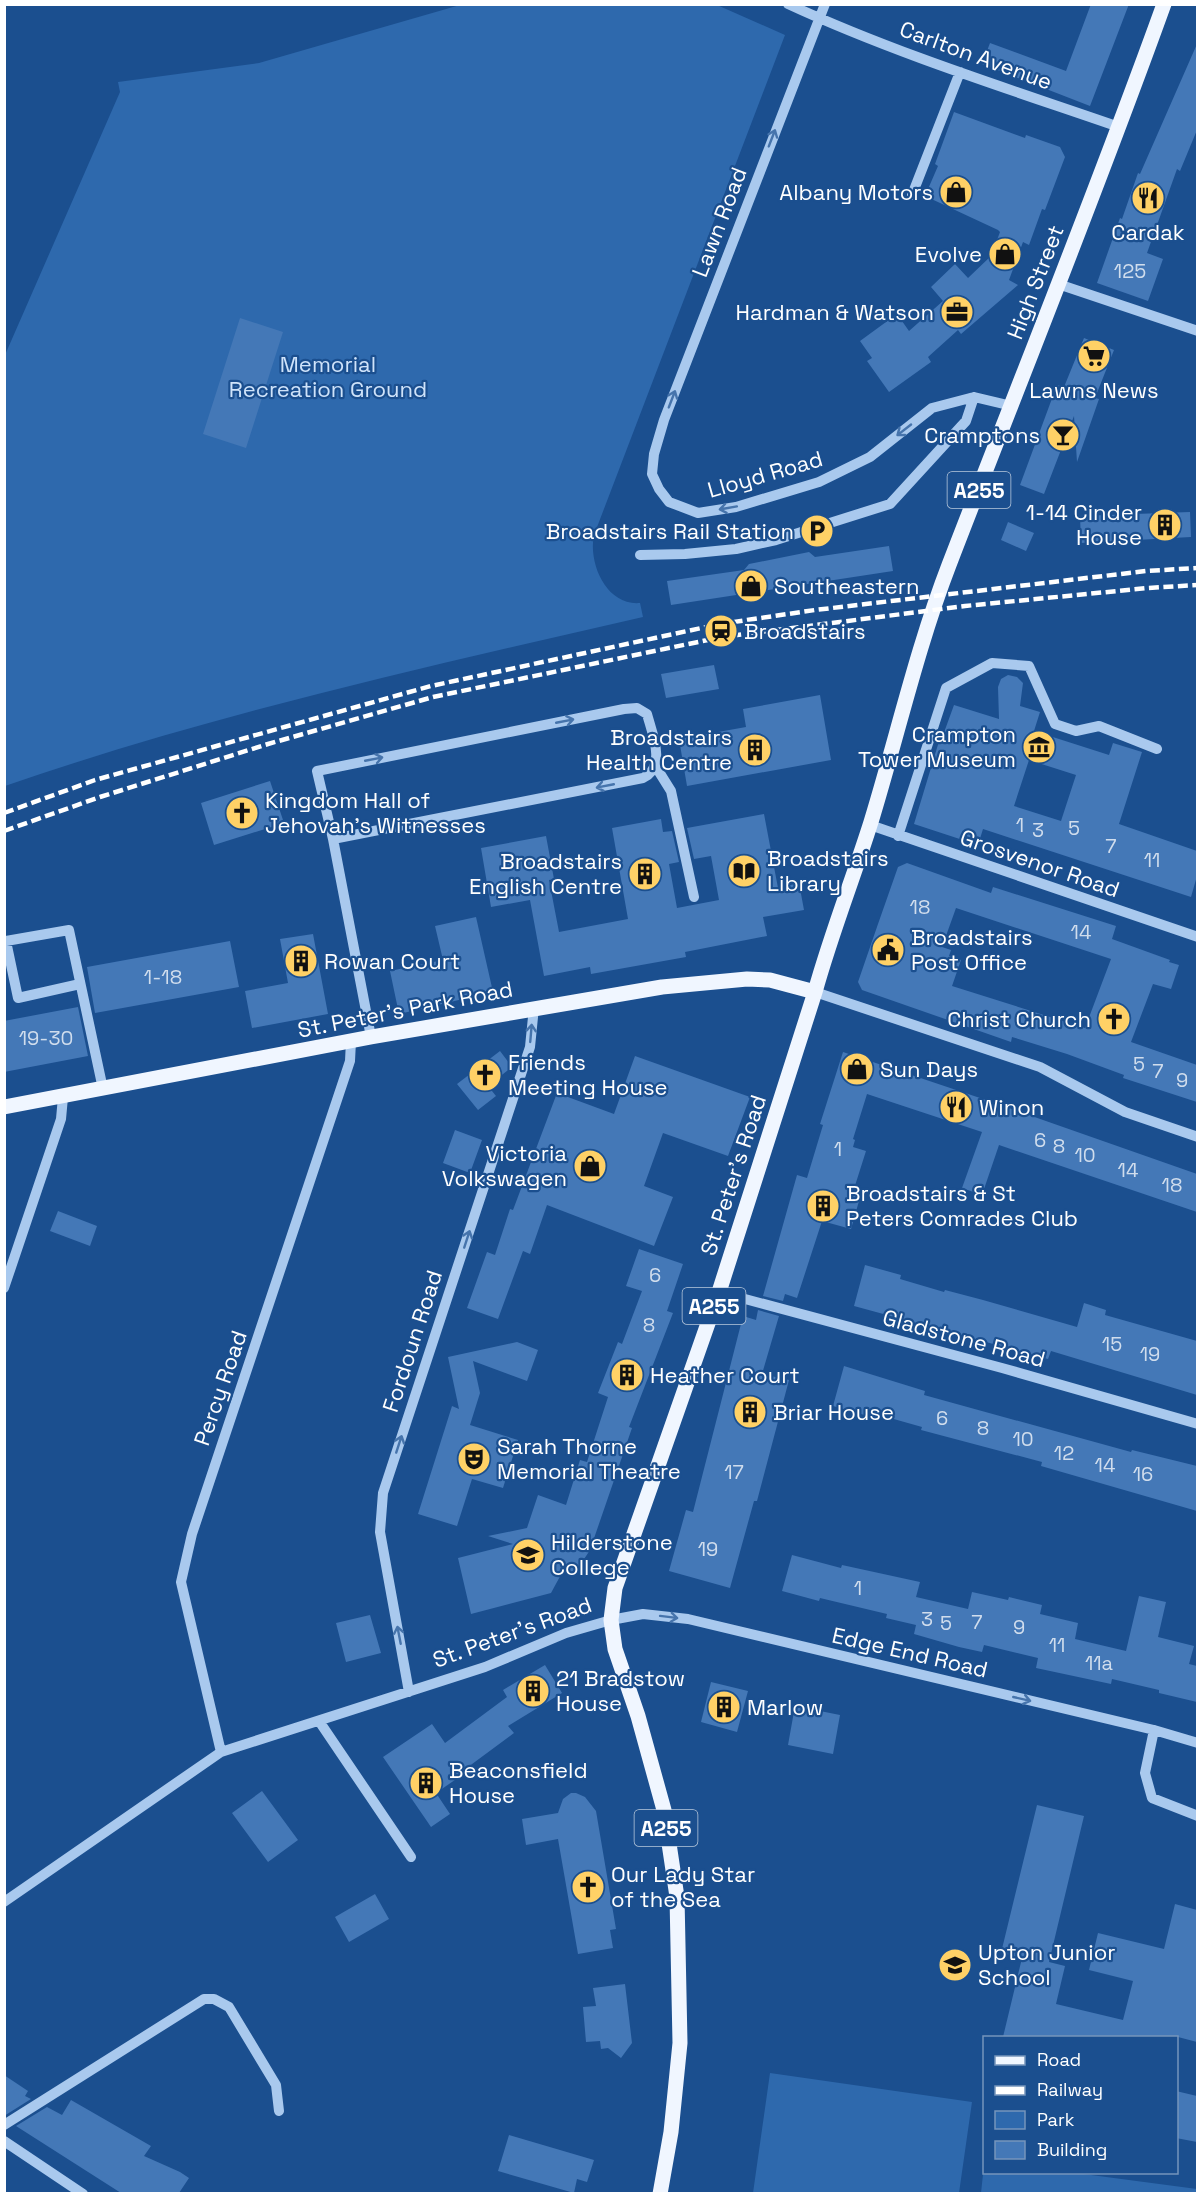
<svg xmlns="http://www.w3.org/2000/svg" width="1202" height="2198" viewBox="0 0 1202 2198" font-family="'Space Grotesk',sans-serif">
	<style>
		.green { fill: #2e69ad }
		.building { fill: #4478b7; fill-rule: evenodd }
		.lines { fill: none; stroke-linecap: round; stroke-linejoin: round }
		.minor { stroke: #a9c9ee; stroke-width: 10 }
		.major { stroke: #f0f6ff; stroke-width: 15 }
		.rail { stroke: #fff; stroke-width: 4.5; stroke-dasharray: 10 4.5; stroke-linecap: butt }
		.oneway { stroke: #4674ac }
		.labels { text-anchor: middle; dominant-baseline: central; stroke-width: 4.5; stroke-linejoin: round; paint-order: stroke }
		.number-label { font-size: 20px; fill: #d0dded }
		.shield { fill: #1b4f8f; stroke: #bbcadd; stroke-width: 1.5 }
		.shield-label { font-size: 21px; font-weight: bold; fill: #fff }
		.street-label { font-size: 22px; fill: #fff; stroke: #1b4f8f }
		.poi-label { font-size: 22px; fill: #fff; stroke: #1b4f8f; text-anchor: start }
		.park-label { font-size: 22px; fill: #cfe3fa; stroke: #1b4f8f }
	</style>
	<rect width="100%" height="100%" fill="#1b4f8f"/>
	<path class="green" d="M460,5h257l68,30 -191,500c-6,28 12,71 46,68l3,14c-214,49 -430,97 -638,169v-431l115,-263 -2,-10 141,-19z
		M770,2073l202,29 -13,91h-206z
		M984,2165v7l92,1 121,16v4h-216z"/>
	<path class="building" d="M1091,4h38l-39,102 -108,-42 8,-21 76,28z
		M1197,44v86l-17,41 -3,-2 -30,84 16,6 -15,42 -51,-18 23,-65 2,1 16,-46 2,1z
		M954,112l71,26 1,-3 34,12 5,10 -20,53 -3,-1 -13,36 -6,-3 -14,38 9,5 -57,49 -3,-4 -30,27 3,5 -42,30 -22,-31 5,-3 -12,-17 37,-27 12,17 34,-30 -12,-14 24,-23 13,14 23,-22 9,-24 -2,-2 -73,-34 13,-30 -3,-2z
		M240,318l43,14 -37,116 -43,-14z
		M1084,338l30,12 -19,48 4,1 -22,63 -3,-46 -30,78 -24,-9 37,-100 7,2z
		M1190,512l1,25 -110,6 -1,-27z
		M1008,522l26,11 -8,18 -25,-11z
		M889,546l4,25 -222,34 -4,-24 77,-11 5,-6 60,-12 6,5z
		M714,665l5,24 -53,9 -5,-24z
		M1008,675l9,2 6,6 -3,23 20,6 -6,19 75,24 4,-12 29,9 -23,72 78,27v25l-6,21 -208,-68 -5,16 -64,-21 26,-86h2l12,-33 45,14 -1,-32 3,-8zM1029,760l47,15 -15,46 -47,-15z
		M820,695l11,65 -144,26 -8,-47 67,-12 -3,-18z
		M270,781l14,42 -70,22 -13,-42z
		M764,814l14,74 21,-5 5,27 -41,7 4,19 -82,16 1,5 -95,17 -1,-7 -46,9 -14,-76 -39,7 -10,-59 65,-12 8,43 -5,1 10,52 69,-13 -16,-91 49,-9 2,13 9,-1 7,31 -10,2 8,44 42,-8 -8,-44 -17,3 -7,-31z
		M907,863l84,30 2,-6 123,39 -4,13 58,21 -1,2 10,3 -8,24 -18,-5 -22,58 66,23v37l-74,-24 1,-3 -57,-21 -55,-17 -1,5 -149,-52 -4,-8 20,-58 20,-57zM956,908l155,51 -26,69 -133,-42 9,-26 -12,-4 2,-6 -9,-3z
		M476,917l17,75 -94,22 -9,-43 53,-11 -8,-34z
		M313,934l15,80 -76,14 -7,-37 43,-8 -8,-44z
		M230,941l9,46 -144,26 -8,-46z
		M78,1007l10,49 -84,16v-51z
		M500,1051l12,16 -24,19 8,10 -18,14 -21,-26z
		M843,1052l146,49 208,73v38l-198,-67 -17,50 -20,-7 20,-56 -115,-38 -14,45 2,1 -2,7 13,4 -13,41 8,2 -10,35 -29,-8 -25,77 -12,-4 -2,7 -20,-5 34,-121 10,3 16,-53 -3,-1z
		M635,1056l115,41 -22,59 -65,-23 -19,53 29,11 -19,49 -107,-41 -17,49 -7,-3 -25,68 -31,-11 20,-56 8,3 15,-46 3,1 44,-117 57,21z
		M455,1130l27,10 -12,33 -27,-10z
		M58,1211l39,15 -7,20 -40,-15z
		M639,1249l44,15 -16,47 6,2 -44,114 3,1 -42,122 -17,26 -9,-7 -13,24 -80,21 -13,-56 55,-14 -25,-8 39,-8 11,-33 28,10 14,-45 7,2 21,-65 -10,-4 20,-51 4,2 20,-53 -16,-5z
		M865,1265l36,10 -1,4 44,13 1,-2 38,10 94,27 7,-24 22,7 -1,5 92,26v54l-146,-44 -3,8 -194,-53z
		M758,1310l21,6 -17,58 27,6 -32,121h-3l-24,87 -61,-17 17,-61 7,2 50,-196 13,4z
		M517,1342l21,8 -11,31 -54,-20 7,32 -10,32 48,15 -15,48 -31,-9 -15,47 -39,-12 34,-108 7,3 -11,-52z
		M844,1366l81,25 -1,4 207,57 1,-2 65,16v45l-156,-45 1,-4 -121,-32 1,-3 -46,-13 -1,4 -42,-12z
		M792,1555l49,13 1,-3 78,17 -4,15 52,12 4,-17 36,8 1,-3 33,8 -2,9 38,9 -3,16 51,12 13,-55 27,6 -8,35 36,9 -5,18 8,2v36l-38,-9v-3l-47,-11 -1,5 -75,-16 2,-10 -54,-13 -2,7 -23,-5 -45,-13 2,-9 -30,-7 1,-4 -67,-16 -1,3 -37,-10z
		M370,1615l11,38 -35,9 -10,-39z
		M545,1665l17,28 -54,33 6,7 -50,37 1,3 -29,20 14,21 -19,13 -48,-70 49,-33 13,19 62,-46 -4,-7z
		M711,1682l37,9 -11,41 -36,-10z
		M795,1706l45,9 -7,39 -45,-9z
		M262,1791l36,49 -30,22 -36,-49z
		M571,1793h5l9,4 11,14 20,118 -6,1 3,18 -35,6 -20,-115 -32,6 -4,-26 36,-6 5,-14z
		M1037,1805l47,11 -35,146 16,4 -9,38 67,16 10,-39 -44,-11 9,-37 66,16 11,-45 22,6v132l-19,-5h-175l19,-79 -21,-5z
		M375,1894l14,25 -40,23 -14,-25z
		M625,1984l7,59 -11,15 -13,-10 -7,1 -1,-8 -14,1 -3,-35 13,-1 -3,-18z
		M4,2075l24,16 -3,5 6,3 -27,17z
		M1176,2091l21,5v46l-21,-4z
		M71,2100l80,46 -7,10 36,16 9,6 -10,15h-58l-105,-67 31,-19 15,8z
		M509,2135l85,25 -7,22 -10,-3 -3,14 -76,-22z"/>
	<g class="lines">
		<path class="minor" d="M788,4c106,49 221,85 331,123
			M825,4l-161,416 -10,34 -2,20 7,15 10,13 29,11 38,-6 83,-25 51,-25 62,-49 42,-11 38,9
			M912,195l48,-123
			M1058,284l140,47
			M640,555l45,-1 51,-5 40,-9 114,-36 76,-83 8,-24
			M656,767l15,24 23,106
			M870,825l328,112
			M898,836l48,-148 46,-25 37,3 26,58 21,7 23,-5 58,23
			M333,839l310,-61c24,-11 9,-45 4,-64l-10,-6 -13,1 -307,62 16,68 38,198
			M80,984l-62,14 -12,-57 63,-11 34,159
			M815,992l225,75 85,45 73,25
			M4,1288l57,-169 2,-22
			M719,1292l283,76 196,56
			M409,1692l-29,-160 3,-39 147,-446 4,-40
			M319,1721l92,136
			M1154,1730l-9,43 7,25 46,18
			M221,1752l-40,-170 11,-48 158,-473 1,-20
			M4,1902l217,-150 264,-85 81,-34 45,-13 32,-6 45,5 466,111 44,13
			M4,2125l200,-126h10l15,8 47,78 3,26
			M4,2141l79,53"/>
		<path class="major" d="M4,1107l367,-70 291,-50 85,-8 23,1 45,12
			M660,2194l11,-62 9,-89 -3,-146 -13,-87 -26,-94 -23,-67 -4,-29 4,-32 104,-296 96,-300c16,-58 38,-113 56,-170 26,-85 46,-174 78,-257 72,-187 147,-372 215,-561"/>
		<path class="rail" d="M4,813l91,-33 336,-94 289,-62 95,-14 331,-39 52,-3
			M4,831l96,-34 168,-53 165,-47 289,-60 243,-31 183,-18 50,-3"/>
	</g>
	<defs><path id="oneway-shaft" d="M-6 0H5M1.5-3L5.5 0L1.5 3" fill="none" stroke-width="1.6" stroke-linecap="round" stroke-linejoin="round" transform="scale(1.5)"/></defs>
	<g class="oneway">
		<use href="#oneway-shaft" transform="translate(772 138) rotate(-69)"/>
		<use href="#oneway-shaft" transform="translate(672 399) rotate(-69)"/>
		<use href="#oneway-shaft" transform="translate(904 430) rotate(142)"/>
		<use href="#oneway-shaft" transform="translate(728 508) rotate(170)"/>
		<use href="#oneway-shaft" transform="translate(565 721) rotate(-11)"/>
		<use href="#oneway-shaft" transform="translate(374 759) rotate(-11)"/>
		<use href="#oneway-shaft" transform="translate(605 786) rotate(169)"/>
		<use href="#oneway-shaft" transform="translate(531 1033) rotate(-85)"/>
		<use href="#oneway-shaft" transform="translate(467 1239) rotate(-72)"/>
		<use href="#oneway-shaft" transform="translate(399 1444) rotate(-72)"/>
		<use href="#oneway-shaft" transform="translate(669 1617) rotate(7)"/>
		<use href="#oneway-shaft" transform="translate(399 1635) rotate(-101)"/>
		<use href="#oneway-shaft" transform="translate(1022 1699) rotate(13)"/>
	</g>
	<defs>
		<g id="shop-disc" transform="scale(1.725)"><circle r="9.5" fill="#ffd166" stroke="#1b4f8f"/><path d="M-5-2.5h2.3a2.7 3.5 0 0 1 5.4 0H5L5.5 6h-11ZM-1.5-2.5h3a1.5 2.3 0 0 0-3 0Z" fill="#111"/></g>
		<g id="restaurant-disc" transform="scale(1.725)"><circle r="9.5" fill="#ffd166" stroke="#1b4f8f"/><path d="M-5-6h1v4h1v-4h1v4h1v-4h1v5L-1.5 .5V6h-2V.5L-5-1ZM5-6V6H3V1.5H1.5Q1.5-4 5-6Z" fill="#111"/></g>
		<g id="office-disc" transform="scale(1.725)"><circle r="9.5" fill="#ffd166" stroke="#1b4f8f"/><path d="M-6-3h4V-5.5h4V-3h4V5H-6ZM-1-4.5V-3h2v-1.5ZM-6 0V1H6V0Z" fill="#111"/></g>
		<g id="supermarket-disc" transform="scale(1.725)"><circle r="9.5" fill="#ffd166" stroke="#1b4f8f"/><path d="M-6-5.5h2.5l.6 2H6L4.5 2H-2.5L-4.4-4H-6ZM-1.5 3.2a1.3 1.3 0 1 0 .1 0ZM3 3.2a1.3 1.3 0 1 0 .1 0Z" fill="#111"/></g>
		<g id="bar-disc" transform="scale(1.725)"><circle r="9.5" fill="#ffd166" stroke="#1b4f8f"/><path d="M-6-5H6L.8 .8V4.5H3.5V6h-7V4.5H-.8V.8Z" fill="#111"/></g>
		<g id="building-disc" transform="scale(1.725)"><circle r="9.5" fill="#ffd166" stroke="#1b4f8f"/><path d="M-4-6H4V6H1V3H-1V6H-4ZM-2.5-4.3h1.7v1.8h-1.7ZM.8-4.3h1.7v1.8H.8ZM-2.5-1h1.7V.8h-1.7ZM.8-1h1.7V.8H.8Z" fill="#111"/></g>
		<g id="parking-disc" transform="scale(1.725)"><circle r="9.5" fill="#ffd166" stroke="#1b4f8f"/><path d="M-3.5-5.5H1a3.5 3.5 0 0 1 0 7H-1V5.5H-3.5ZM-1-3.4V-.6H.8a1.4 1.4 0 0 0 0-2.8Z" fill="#111"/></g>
		<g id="station-disc" transform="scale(1.725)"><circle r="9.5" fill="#ffd166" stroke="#1b4f8f"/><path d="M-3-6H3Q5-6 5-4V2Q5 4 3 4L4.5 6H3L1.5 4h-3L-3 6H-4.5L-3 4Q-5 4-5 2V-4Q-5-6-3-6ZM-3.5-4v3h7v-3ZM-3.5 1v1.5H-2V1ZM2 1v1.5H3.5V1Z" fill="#111"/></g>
		<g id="museum-disc" transform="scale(1.725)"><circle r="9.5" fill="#ffd166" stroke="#1b4f8f"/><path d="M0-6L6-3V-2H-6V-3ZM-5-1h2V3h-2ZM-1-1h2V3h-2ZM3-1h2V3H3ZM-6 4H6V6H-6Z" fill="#111"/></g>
		<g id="church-disc" transform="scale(1.725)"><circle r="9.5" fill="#ffd166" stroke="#1b4f8f"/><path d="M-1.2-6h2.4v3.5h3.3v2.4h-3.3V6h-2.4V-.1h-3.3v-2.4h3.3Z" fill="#111"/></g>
		<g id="library-disc" transform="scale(1.725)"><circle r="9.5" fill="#ffd166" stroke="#1b4f8f"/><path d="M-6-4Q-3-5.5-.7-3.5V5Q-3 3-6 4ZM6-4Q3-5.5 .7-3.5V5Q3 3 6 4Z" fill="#111"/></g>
		<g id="civic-disc" transform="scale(1.725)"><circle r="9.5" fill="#ffd166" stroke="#1b4f8f"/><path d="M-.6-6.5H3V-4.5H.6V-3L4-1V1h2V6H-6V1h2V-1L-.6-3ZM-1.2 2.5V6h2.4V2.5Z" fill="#111"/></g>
		<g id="theatre-disc" transform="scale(1.725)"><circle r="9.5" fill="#ffd166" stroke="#1b4f8f"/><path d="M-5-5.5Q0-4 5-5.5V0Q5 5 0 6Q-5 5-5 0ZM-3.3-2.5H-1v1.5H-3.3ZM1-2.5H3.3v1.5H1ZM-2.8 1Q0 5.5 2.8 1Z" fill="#111"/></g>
		<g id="school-disc" transform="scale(1.725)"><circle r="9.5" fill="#ffd166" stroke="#1b4f8f"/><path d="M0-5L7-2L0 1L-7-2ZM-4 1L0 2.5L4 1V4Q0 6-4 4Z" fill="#111"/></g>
	</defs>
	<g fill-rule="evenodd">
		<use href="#shop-disc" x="956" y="192"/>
		<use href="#restaurant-disc" x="1148" y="198"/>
		<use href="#shop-disc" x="1005" y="254"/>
		<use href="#office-disc" x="957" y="312"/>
		<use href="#supermarket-disc" x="1094" y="356"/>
		<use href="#bar-disc" x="1063" y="435"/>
		<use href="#building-disc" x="1165" y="525"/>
		<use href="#parking-disc" x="817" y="531"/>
		<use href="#shop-disc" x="751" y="586"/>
		<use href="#station-disc" x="721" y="631"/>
		<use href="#museum-disc" x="1039" y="747"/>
		<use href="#building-disc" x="755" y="750"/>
		<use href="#church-disc" x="242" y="813"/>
		<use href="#library-disc" x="744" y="871"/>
		<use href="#building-disc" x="645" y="874"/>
		<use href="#civic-disc" x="888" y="950"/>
		<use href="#building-disc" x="301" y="961"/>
		<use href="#church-disc" x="1114" y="1019"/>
		<use href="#shop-disc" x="857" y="1069"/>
		<use href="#church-disc" x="485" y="1075"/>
		<use href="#restaurant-disc" x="956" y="1107"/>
		<use href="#shop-disc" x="590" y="1166"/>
		<use href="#building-disc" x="823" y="1206"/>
		<use href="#building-disc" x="627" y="1375"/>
		<use href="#building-disc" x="750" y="1412"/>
		<use href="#theatre-disc" x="474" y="1459"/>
		<use href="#school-disc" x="528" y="1555"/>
		<use href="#building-disc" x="533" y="1691"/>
		<use href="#building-disc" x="724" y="1707"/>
		<use href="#building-disc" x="426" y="1783"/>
		<use href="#church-disc" x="588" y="1887"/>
		<use href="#school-disc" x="955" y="1965"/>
	</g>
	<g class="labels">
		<g class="number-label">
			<text x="1130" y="271">125</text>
			<text x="1020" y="825">1</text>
			<text x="1074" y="828">5</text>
			<text x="1038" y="830">3</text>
			<text x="1111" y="846">7</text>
			<text x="1152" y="860">11</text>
			<text x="920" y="907">18</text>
			<text x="1081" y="932">14</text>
			<text x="163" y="977">1-18</text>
			<text x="46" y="1038">19-30</text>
			<text x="1139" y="1064">5</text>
			<text x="1158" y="1071">7</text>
			<text x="1182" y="1080">9</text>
			<text x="1040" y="1140">6</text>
			<text x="1059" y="1146">8</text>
			<text x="838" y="1149">1</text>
			<text x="1085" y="1155">10</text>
			<text x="1128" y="1170">14</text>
			<text x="1172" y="1185">18</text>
			<text x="655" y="1275">6</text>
			<text x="649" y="1325">8</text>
			<text x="1112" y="1344">15</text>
			<text x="1150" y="1354">19</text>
			<text x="942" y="1418">6</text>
			<text x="983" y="1428">8</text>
			<text x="1023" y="1439">10</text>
			<text x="1064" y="1453">12</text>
			<text x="1105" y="1465">14</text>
			<text x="734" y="1472">17</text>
			<text x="1143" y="1474">16</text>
			<text x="708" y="1549">19</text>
			<text x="858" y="1588">1</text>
			<text x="927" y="1619">3</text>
			<text x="977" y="1622">7</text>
			<text x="946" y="1623">5</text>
			<text x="1019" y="1627">9</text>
			<text x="1057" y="1645">11</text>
			<text x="1099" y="1663">11a</text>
		</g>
		<g class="shield">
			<rect x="947.5" y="472" width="63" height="36" rx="4.5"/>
			<rect x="682.5" y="1288" width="63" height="36" rx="4.5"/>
			<rect x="634.5" y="1810" width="63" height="36" rx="4.5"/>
		</g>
		<g class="shield-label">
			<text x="979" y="490">A255</text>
			<text x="714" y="1306">A255</text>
			<text x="666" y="1828">A255</text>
		</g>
		<g class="street-label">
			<text transform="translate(976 55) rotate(20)">Carlton Avenue</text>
			<text transform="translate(719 222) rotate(-69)">Lawn Road</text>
			<text transform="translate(1035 282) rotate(-69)">High Street</text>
			<text transform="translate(765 474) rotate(-16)">Lloyd Road</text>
			<text transform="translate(1040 863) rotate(19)">Grosvenor Road</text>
			<text transform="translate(405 1009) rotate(-11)">St. Peter's Park Road</text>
			<text transform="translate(733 1175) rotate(-72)">St. Peter's Road</text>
			<text transform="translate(964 1338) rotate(15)">Gladstone Road</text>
			<text transform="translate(412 1341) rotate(-72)">Fordoun Road</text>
			<text transform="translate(220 1388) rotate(-71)">Percy Road</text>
			<text transform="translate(512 1632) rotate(-20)">St. Peter's Road</text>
			<text transform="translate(910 1652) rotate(13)">Edge End Road</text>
		</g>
		<g class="poi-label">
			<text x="933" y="192" text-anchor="end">Albany Motors</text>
			<text x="1148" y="232" text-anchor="middle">Cardak</text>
			<text x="982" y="254" text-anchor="end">Evolve</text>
			<text x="934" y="312" text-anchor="end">Hardman &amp; Watson</text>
			<text x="1094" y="390" text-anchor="middle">Lawns News</text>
			<text x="1040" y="435" text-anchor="end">Cramptons</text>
			<text x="1142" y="512" text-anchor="end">1-14 Cinder<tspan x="1142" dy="25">House</tspan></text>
			<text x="794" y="531" text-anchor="end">Broadstairs Rail Station</text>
			<text x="774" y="586">Southeastern</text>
			<text x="744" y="631">Broadstairs</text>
			<text x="1016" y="734" text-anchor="end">Crampton<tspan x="1016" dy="25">Tower Museum</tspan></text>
			<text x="732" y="737" text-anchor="end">Broadstairs<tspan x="732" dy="25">Health Centre</tspan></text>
			<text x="265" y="800">Kingdom Hall of<tspan x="265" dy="25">Jehovah's Witnesses</tspan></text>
			<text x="767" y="858">Broadstairs<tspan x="767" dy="25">Library</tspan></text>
			<text x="622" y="861" text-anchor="end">Broadstairs<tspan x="622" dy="25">English Centre</tspan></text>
			<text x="911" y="937">Broadstairs<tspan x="911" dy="25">Post Office</tspan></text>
			<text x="324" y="961">Rowan Court</text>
			<text x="1091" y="1019" text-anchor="end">Christ Church</text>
			<text x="508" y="1062">Friends<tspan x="508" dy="25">Meeting House</tspan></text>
			<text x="880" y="1069">Sun Days</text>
			<text x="979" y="1107">Winon</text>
			<text x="567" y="1153" text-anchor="end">Victoria<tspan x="567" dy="25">Volkswagen</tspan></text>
			<text x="846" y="1193">Broadstairs &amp; St<tspan x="846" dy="25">Peters Comrades Club</tspan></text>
			<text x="650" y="1375">Heather Court</text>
			<text x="773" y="1412">Briar House</text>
			<text x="497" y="1446">Sarah Thorne<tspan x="497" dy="25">Memorial Theatre</tspan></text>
			<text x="551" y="1542">Hilderstone<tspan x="551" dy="25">College</tspan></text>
			<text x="556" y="1678">21 Bradstow<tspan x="556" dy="25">House</tspan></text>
			<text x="747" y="1707">Marlow</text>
			<text x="449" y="1770">Beaconsfield<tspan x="449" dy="25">House</tspan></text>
			<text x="611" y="1874">Our Lady Star<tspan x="611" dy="25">of the Sea</tspan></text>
			<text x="978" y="1952">Upton Junior<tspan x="978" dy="25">School</tspan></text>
		</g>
		<g class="park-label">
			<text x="328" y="364">Memorial<tspan x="328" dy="25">Recreation Ground</tspan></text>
		</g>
	</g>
	<rect width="1202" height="2198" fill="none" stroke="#ffffff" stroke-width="12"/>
	<rect x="983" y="2036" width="195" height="138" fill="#1b4f8f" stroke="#7695bc" stroke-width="1.5"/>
	<rect x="995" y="2056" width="30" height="9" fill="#f0f6ff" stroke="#7695bc" stroke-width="1.5"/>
	<text x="1037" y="2066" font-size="18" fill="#ffffff">Road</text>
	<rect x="995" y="2086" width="30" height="9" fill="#ffffff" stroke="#7695bc" stroke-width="1.5"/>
	<text x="1037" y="2096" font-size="18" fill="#ffffff">Railway</text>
	<rect x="995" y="2111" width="30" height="18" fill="#2e69ad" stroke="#7695bc" stroke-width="1.5"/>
	<text x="1037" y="2126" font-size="18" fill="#ffffff">Park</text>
	<rect x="995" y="2141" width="30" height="18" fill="#4478b7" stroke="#7695bc" stroke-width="1.5"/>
	<text x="1037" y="2156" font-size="18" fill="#ffffff">Building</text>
</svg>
